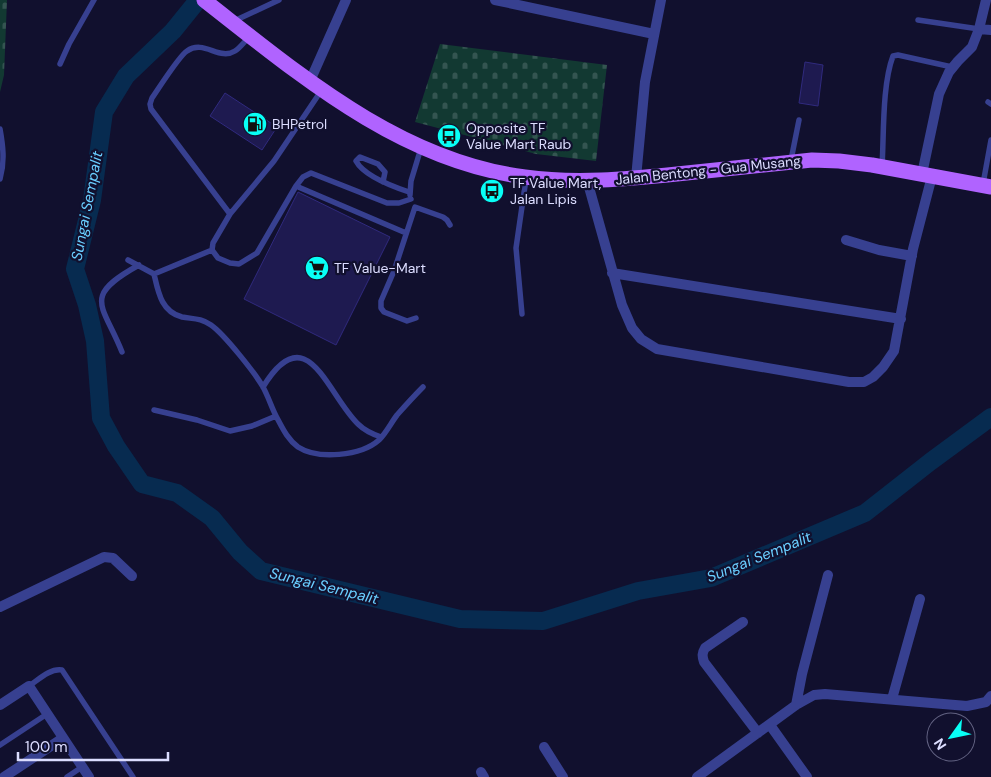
<svg xmlns="http://www.w3.org/2000/svg" width="991" height="777" viewBox="0 0 991 777" font-family="'DM Sans',sans-serif">
	<style>
		.cemetery { fill: url(#cemetery-stones) }
		.lines { fill: none; stroke-linecap: round; stroke-linejoin: round }
		.river { stroke: #072b50; stroke-width: 18 }
		.building { fill: #1e1a50; stroke: #302a7e }
		.lane { stroke: #374090; stroke-width: 5.5 }
		.street { stroke: #374090; stroke-width: 10 }
		.primary { stroke: #b063ff; stroke-width: 15 }
		.labels { text-anchor: middle; dominant-baseline: central; stroke-width: 4.5; stroke-linejoin: round; paint-order: stroke }
		.poi-label { font-size: 14px; fill: #dcddff; stroke: #11102e; text-anchor: start }
		.street-label { font-size: 14px; fill: #dcddff; stroke: #11102e }
		.water-label { font-size: 15px; font-style: italic; fill: #6aceff; stroke: #11102e }
	</style>
	<defs>
		<pattern id="cemetery-stones" width="16" height="16" patternUnits="userSpaceOnUse" patternTransform="scale(1.25)"><rect width="16" height="16" fill="#123932"/><path d="M2 7V4a2 2 0 0 1 4 0v3zM10 15v-3a2 2 0 0 1 4 0v3z" fill="#345551"/></pattern>
	</defs>
	<rect width="100%" height="100%" fill="#11102e"/>
	<path class="cemetery" d="M0,0h7l-3,75 -4,17z
		M440,44l167,21 -11,96 -60,-7 -121,-32z"/>
	<g class="lines">
		<path class="river" d="M198,0l-25,31 -47,45 -22,36 -12,88 -17,69 12,36 8,36 6,77 15,28 26,38 35,9 35,25 28,34 21,19 199,48 83,2 95,-30 73,-13 154,-65 65,-51 61,-45"/>
	</g>
	<path class="building" d="M805,62l18,3 -5,41 -19,-3z
		M225,93l52,34 -15,23 -52,-34z
		M298,192l92,45 -54,108 -92,-46z"/>
	<g class="lines">
		<path class="lane" d="M918,20l61,9
			M234,21l45,-21
			M249,37c-4,4 -9,11 -14,14 -16,10 -31,-12 -48,0 -8,5 -28,37 -35,47l-2,6 1,5 79,105 -17,29 -1,7 6,8 12,5 9,1 18,-11 39,-67 110,47
			M60,64l9,-20 25,-44
			M988,102l3,2
			M0,129c3,17 5,32 0,50
			M791,160l8,-40
			M882,167c2,-32 0,-82 11,-111l5,-1 54,12
			M383,182l2,-10 -7,-8 -18,-7 -4,4c8,15 38,26 53,31
			M983,184l8,-44
			M296,186l7,-9 8,-4 76,30h12l12,-4
			M410,195l1,-14 10,-33
			M230,214l44,-53 47,-70
			M128,260l26,14c4,17 7,38 28,43 11,2 19,1 29,8 13,9 44,48 52,62 5,9 8,19 13,29
			M154,274l58,-24
			M522,314l-6,-66 10,-69
			M416,318l-9,3 -23,-9 -3,-4v-7l13,-30 21,-64 28,10 4,3 3,5
			M122,352c-19,-48 -41,-55 17,-87
			M263,387c44,-72 64,7 95,37 7,7 14,10 23,13
			M154,410l43,10 33,11 22,-5 24,-10c6,11 11,23 22,31 20,13 63,9 81,-7 7,-7 12,-17 18,-25 8,-9 17,-19 26,-28
			M29,686c9,-6 21,-18 33,-16l71,107
			M0,745l47,-31
			M67,777l15,-10"/>
		<path class="street" d="M495,0l159,34
			M979,29l12,1
			M310,81l36,-81
			M922,174l17,-80 10,-22 9,-11 14,-14 7,-18 7,-29
			M636,178l9,-96 16,-82
			M587,180l35,125 10,23 9,11 16,10 192,33h15l9,-5 10,-10 11,-16 19,-102 19,-73
			M846,240l33,10 33,6
			M612,273l289,46
			M0,607l104,-50 9,1 19,18
			M743,622l-38,26c-3,5 -3,8 -1,14l54,71
			M892,699l28,-100
			M0,705l29,-19 60,91
			M796,705l6,-31 26,-99
			M770,725l37,52
			M544,747l19,30
			M481,772l3,5
			M4,777l59,-39
			M697,777l99,-72 18,-10 11,-1 142,12 19,-4 5,-6"/>
		<path class="primary" d="M204,0c96,75 196,161 321,177 51,7 102,2 152,-3 45,-5 90,-9 135,-14l27,1 33,4 119,22"/>
	</g>
	<defs>
		<g id="fuel-disc" transform="scale(1.25)"><circle r="9.5" fill="#08fff6" stroke="#11102e"/><path d="M-5.5-6h7V0h2V4h1.3V-2.5L3-4.5l.8-.8L6-3V5H2.5V1h-1V6h-7ZM-4.2-4.7v3.2H.2V-4.7Z" fill="#111"/></g>
		<g id="bus-disc" transform="scale(1.25)"><circle r="9.5" fill="#08fff6" stroke="#11102e"/><path d="M-5-6H5V4H4V6H2V4H-2V6H-4V4H-5ZM-3.5-4V0h7V-4ZM-3.5 1.2v1.5H-2V1.2ZM2 1.2v1.5H3.5V1.2Z" fill="#111"/></g>
		<g id="supermarket-disc" transform="scale(1.25)"><circle r="9.5" fill="#08fff6" stroke="#11102e"/><path d="M-6-5.5h2.5l.6 2H6L4.5 2H-2.5L-4.4-4H-6ZM-1.5 3.2a1.3 1.3 0 1 0 .1 0ZM3 3.2a1.3 1.3 0 1 0 .1 0Z" fill="#111"/></g>
	</defs>
	<g fill-rule="evenodd">
		<use href="#fuel-disc" x="255" y="124"/>
		<use href="#bus-disc" x="449" y="136"/>
		<use href="#bus-disc" x="492" y="191"/>
		<use href="#supermarket-disc" x="317" y="268"/>
	</g>
	<g class="labels">
		<g class="poi-label">
			<text x="272" y="124">BHPetrol</text>
			<text x="466" y="128">Opposite TF<tspan x="466" dy="16">Value Mart Raub</tspan></text>
			<text x="510" y="183">TF Value Mart,<tspan x="510" dy="16">Jalan Lipis</tspan></text>
			<text x="334" y="268">TF Value-Mart</text>
		</g>
		<g class="street-label">
			<text transform="translate(708 170) rotate(-6)">Jalan Bentong - Gua Musang</text>
		</g>
		<g class="water-label">
			<text transform="translate(87 206) rotate(-79)">Sungai Sempalit</text>
			<text transform="translate(759 557) rotate(-22)">Sungai Sempalit</text>
			<text transform="translate(324 586) rotate(14)">Sungai Sempalit</text>
		</g>
	</g>
	<g transform="translate(951 737) rotate(237)"><circle r="24" fill="#11102e" stroke="#626282"/>
	<path d="M0-4L9 19L0 12L-9 19Z" fill="#08fff6"/>
	<text y="-8" font-size="14" font-weight="bold" text-anchor="middle" fill="#dcddff">N</text>
	</g>
	<path d="M18 752v8h150v-8" fill="none" stroke="#dcddff" stroke-width="2.5"/>
	<text x="25" y="752" font-size="15" fill="#dcddff" stroke="#11102e" stroke-width="4" paint-order="stroke">100 m</text>
</svg>
